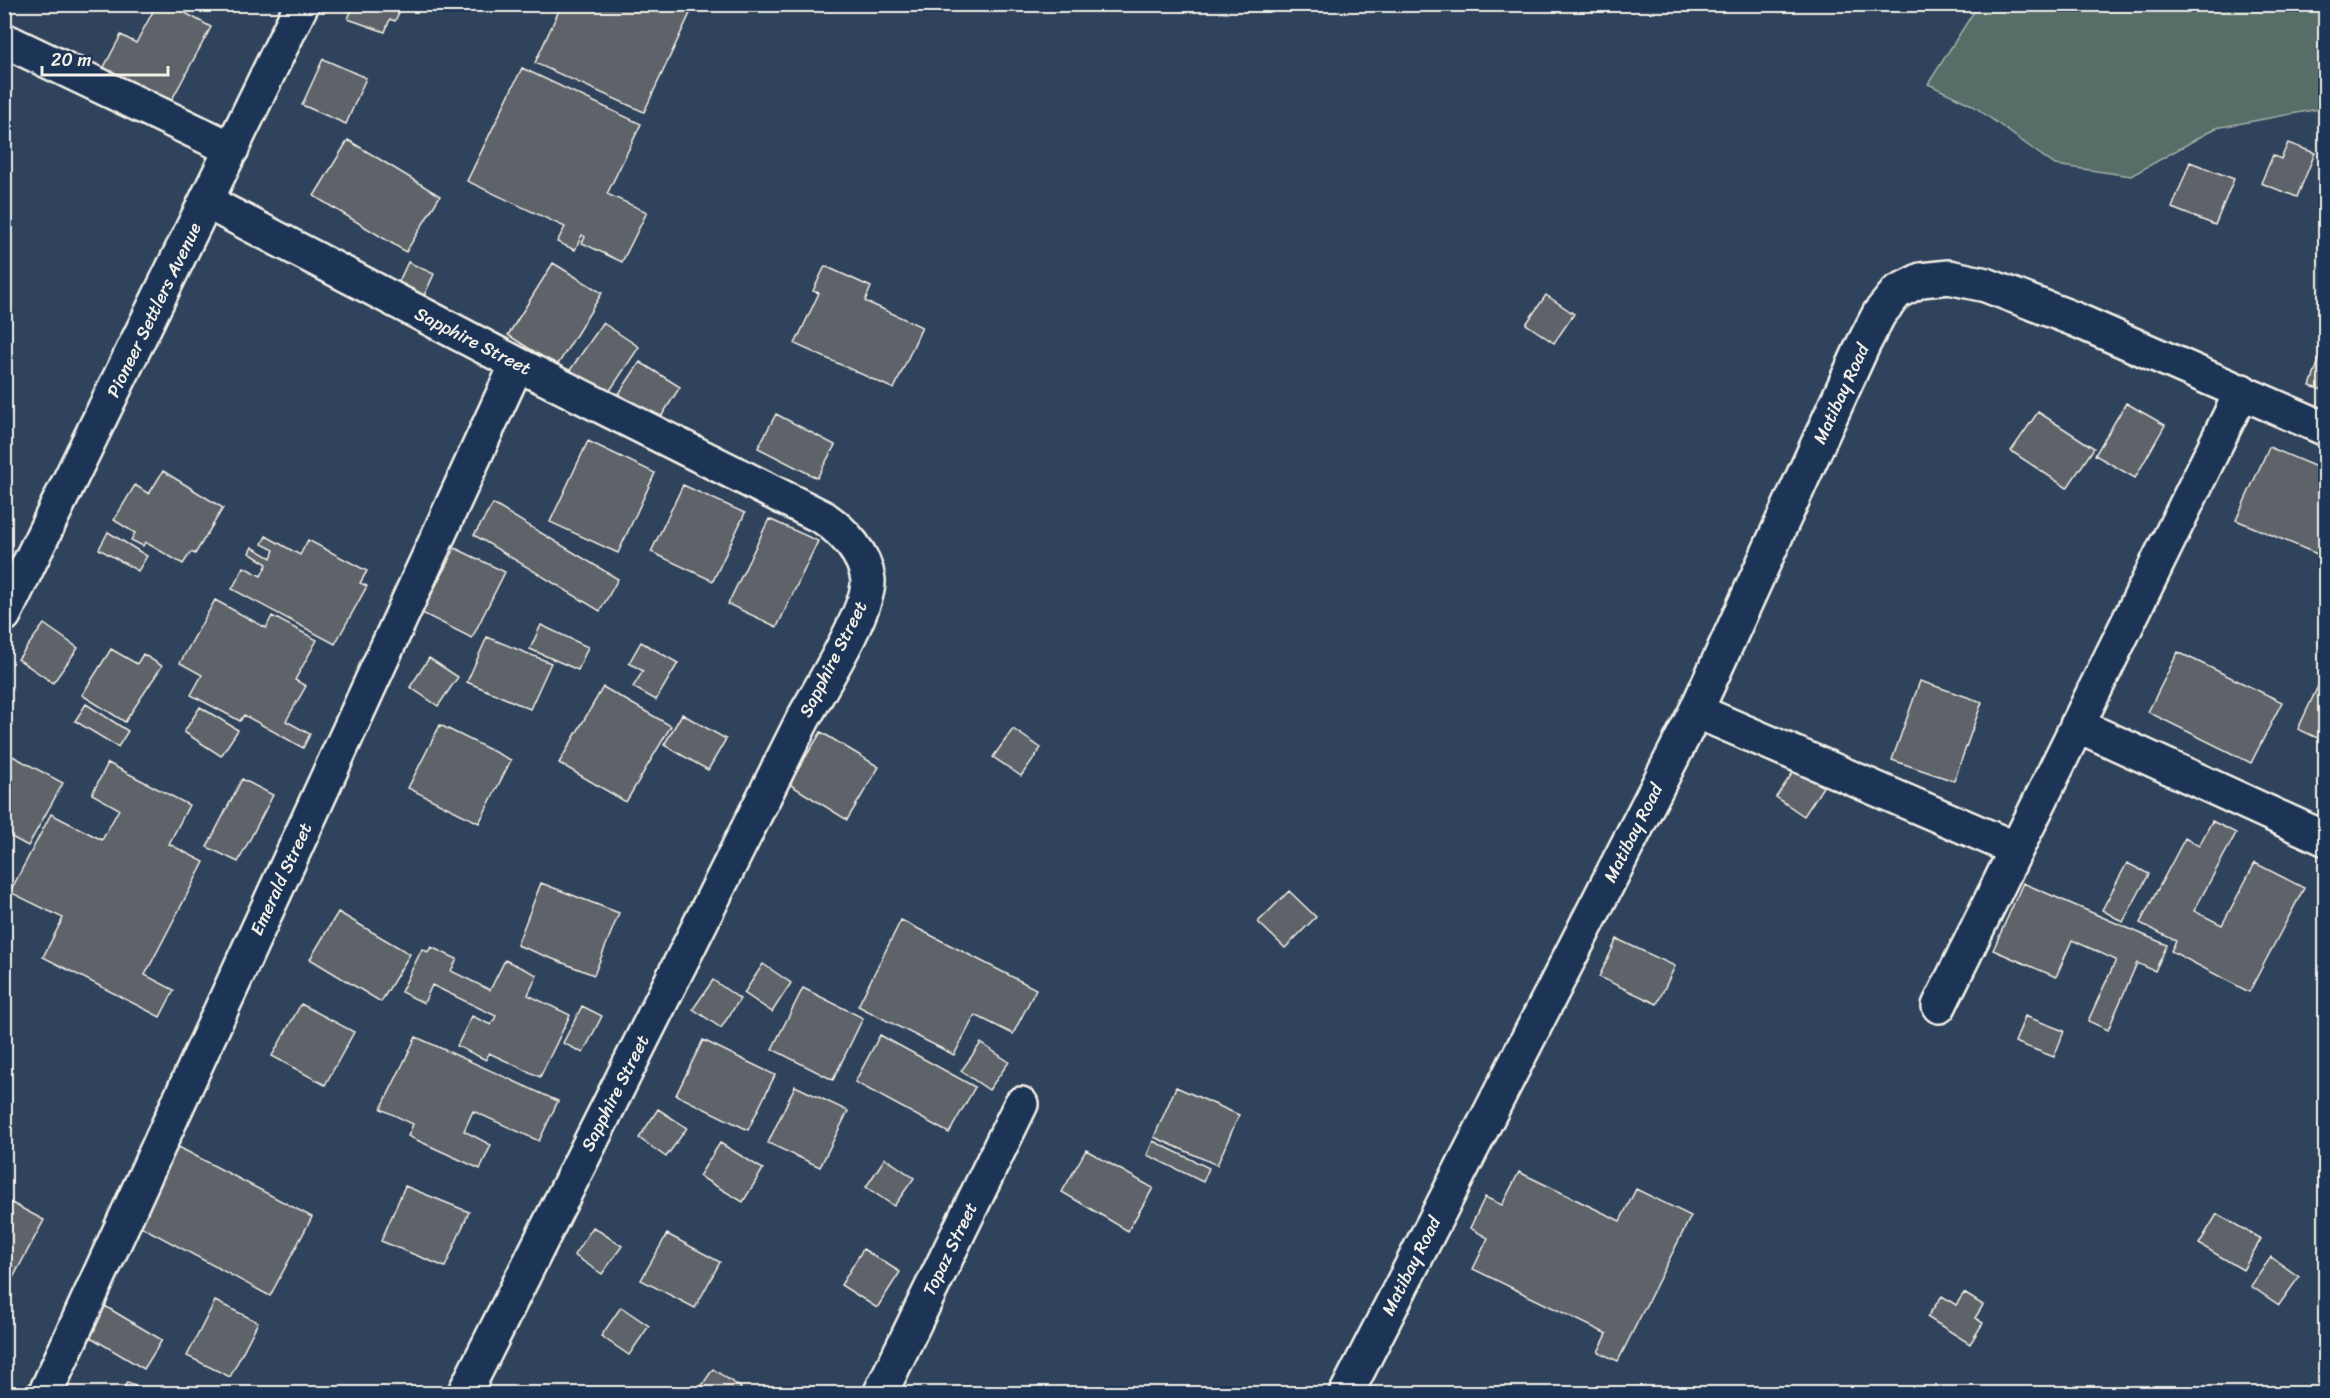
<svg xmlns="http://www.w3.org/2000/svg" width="2330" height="1398" viewBox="0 0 2330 1398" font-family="Sriracha,sans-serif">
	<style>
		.green { fill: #566d68; stroke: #a5afa8; stroke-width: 1.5 }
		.building { fill: #5d6469; stroke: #f4f1e8; stroke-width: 1.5 }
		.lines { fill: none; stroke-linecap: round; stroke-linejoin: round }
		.street-casing { stroke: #f4f1e8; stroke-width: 38 }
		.secondary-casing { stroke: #f4f1e8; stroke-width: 38 }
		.street { stroke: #1d3557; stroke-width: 33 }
		.secondary { stroke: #1d3557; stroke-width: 33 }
		.labels { text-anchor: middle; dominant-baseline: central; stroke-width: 4.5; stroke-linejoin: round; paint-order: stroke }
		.street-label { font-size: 18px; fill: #f4f1e8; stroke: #1d3557 }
	</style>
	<rect width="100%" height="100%" fill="#30435c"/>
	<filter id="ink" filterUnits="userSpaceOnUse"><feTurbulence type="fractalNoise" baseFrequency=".0167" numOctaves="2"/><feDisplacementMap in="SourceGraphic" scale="12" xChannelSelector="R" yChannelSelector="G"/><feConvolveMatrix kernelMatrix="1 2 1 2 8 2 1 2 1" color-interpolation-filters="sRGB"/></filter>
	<g filter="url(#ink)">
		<path class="green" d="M1978,5h347v74l-7,30 -102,19 -85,48 -76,-11 -83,-60 -44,-21z"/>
		<path class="building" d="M157,4h12l42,23 -42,78 -66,-36 18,-34 15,8z
			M197,4h15l-4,7z
			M354,4h49l-8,17 -5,-2 -5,13 -37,-13z
			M562,4h121l9,5 -48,103 -109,-49z
			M323,59l43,19 -20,46 -44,-19z
			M522,68l119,56 -34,70 40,18 -25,50 -40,-19 3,-6 -3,-2 -7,15 -18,-8 8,-15 -98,-46z
			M348,140l92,56 -34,56 -92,-56z
			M2288,143l27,10 -18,44 -36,-14 12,-28 8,4z
			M2190,162l44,17 -19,46 -43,-17z
			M408,262l26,12 -12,26 -26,-12z
			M553,263l49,30 -45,73 -49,-31z
			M825,266l46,21 -6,14 57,26 -28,62 -99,-45 24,-51 -6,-2z
			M1546,295l28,19 -20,29 -28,-19z
			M603,323l36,24 -32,48 -37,-25z
			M2322,352l4,1v38l-16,-5z
			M640,362l40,25 -21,33 -41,-25z
			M2126,403l39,22 -30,53 -40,-23z
			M2038,412l56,36 -27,40 -56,-37z
			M776,414l59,31 -18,33 -59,-30z
			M588,441l67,32 -37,80 -68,-31z
			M2269,447l57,24v64l-9,19 -81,-34z
			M163,471l60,37 -28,46 -4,-2 -8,12 -38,-22 -2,4 -12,-6 4,-7 -21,-13 21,-35 14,9z
			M683,485l62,28 -32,68 -62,-29z
			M493,504l125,75 -18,32 -126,-76z
			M769,519l49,22 -41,86 -49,-23z
			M108,532l39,24 -9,15 -39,-22z
			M266,536l34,19 8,-15 59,31 -7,12 7,3 -32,58 -103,-55 12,-22 17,9 6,-12 -18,-11 3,-6 19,11 3,-8 -12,-6z
			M455,548l50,24 -33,66 -50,-25z
			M215,600l51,28 6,-12 45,24 -22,40 11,6 -20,35 24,13 -7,14 -59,-33 -4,6 -49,-26 11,-20 -22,-12z
			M44,624l34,24 -25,35 -35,-24z
			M541,625l47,22 -10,23 -48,-21z
			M487,637l64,26 -21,46 -63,-27z
			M641,642l37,21 -22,37 -23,-13 10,-16 -14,-8z
			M111,649l26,15 6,-10 19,12 -37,56 -43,-27z
			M2178,652l104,50 -31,61 -103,-51z
			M429,658l29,19 -20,29 -28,-19z
			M2326,669v73l-28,-13z
			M1920,681l62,21 -28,79 -62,-21z
			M603,687l68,39 -45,76 -67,-39z
			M86,704l42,27 -10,16 -43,-26z
			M200,707l38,23 -17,26 -37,-24z
			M682,714l44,25 -18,31 -44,-25z
			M440,725l71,35 -32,63 -71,-35z
			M1013,729l28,19 -20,28 -28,-19z
			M821,732l58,35 -32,53 -58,-36z
			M5,752l58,31 -35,63 -24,-13z
			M108,763l81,42 -20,39 35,18 -59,113 29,15 -14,27 -117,-60 20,-39 -53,-26 41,-78 51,26 17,-31 -27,-15z
			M1796,768l27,19 -19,29 -28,-19z
			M242,779l31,16 -35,67 -31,-15z
			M2212,821l24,12 -42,78 28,14 33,-62 49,25 -55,104 -78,-41 5,-10 -36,-18 45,-85 14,8z
			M2127,863l22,11 -26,48 -21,-12z
			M541,883l78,30 -25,62 -77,-30z
			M2023,883l144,62 -12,26 -18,-8 -29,67 -20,-9 28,-61 -44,-20 -16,37 -63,-27z
			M1289,891l27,26 -31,31 -27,-26z
			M338,912l72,42 -29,48 -71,-43z
			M901,920l135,69 -23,45 -38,-19 -21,40 -96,-49z
			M1617,939l58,27 -18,38 -58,-27z
			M431,947l26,12 -6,12 39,19 15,-30 32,15 -9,20 42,20 -30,62 -51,-24 -3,7 -29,-14 15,-30 19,9 5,-9 -64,-31 -8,18 -23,-11 21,-43 6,3z
			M763,964l28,19 -19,29 -28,-19z
			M713,980l27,19 -19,29 -28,-19z
			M803,988l60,30 -30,62 -61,-31z
			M301,1004l53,28 -29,53 -53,-29z
			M582,1006l20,10 -19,37 -20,-10z
			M2025,1016l39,15 -10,26 -39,-15z
			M880,1035l95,52 -26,46 -94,-51z
			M416,1037l142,64 -19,40 -66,-30 -9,20 27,14 -11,24 -72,-33 5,-12 -32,-15z
			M703,1040l72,35 -27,55 -72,-35z
			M981,1043l28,19 -20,28 -28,-19z
			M795,1086l53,25 -28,56 -52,-24z
			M1176,1087l63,28 -22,50 -63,-28z
			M658,1109l29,19 -21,29 -27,-19z
			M1153,1141l56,27 -6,14 -56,-27z
			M169,1142l143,75 -42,79 -143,-77z
			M720,1143l43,26 -20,33 -44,-26z
			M1086,1150l67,38 -25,43 -66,-39z
			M885,1158l29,20 -20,28 -28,-19z
			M1519,1172l101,49 16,-32 55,27 -73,145 -20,-9 9,-18 -134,-65 15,-31 -18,-10 15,-31 17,8z
			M405,1186l64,26 -24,55 -64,-26z
			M4,1199l40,21 -36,67 -4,-2z
			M2217,1214l44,25 -18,31 -44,-26z
			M593,1227l29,19 -20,28 -28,-19z
			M667,1234l53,28 -25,46 -54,-28z
			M863,1249l37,23 -23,36 -36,-23z
			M2271,1257l28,20 -20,28 -28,-19z
			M1964,1293l19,12 -8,13 8,5 -13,21 -43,-27 15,-21 14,9z
			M215,1301l43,21 -28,55 -43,-21z
			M98,1302l64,38 -18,29 -64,-38z
			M621,1307l28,19 -20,29 -28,-19z
			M713,1369l28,19 -4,6h-41z
			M127,1382l23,12h-29z
			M65,1386l11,8h-16z
			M261,1387l14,7h-17z"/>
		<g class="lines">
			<g class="street-casing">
				<path id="street" d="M4,40l228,109
					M207,202l310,162 307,154c20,14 41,36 44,62 2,29 -50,112 -66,141l-338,673
					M1696,711l320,138
					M2077,725l249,114
					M1939,1006l303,-615
					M45,1394l472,-1030
					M880,1394l141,-290
					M1346,1394l350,-683 167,-366 16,-31 18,-22 24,-12 28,-3 37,8 88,34 252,110"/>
			</g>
			<g class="secondary-casing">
				<path id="secondary" d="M4,615l298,-611"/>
			</g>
			<use href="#street" class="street"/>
			<use href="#secondary" class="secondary"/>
		</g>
	</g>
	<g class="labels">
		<g class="street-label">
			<text transform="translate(154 310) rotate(-64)">Pioneer Settlers Avenue</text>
			<text transform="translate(473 341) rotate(27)">Sapphire Street</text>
			<text transform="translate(1841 394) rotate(-65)">Matibay Road</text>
			<text transform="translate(833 659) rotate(-63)">Sapphire Street</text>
			<text transform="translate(1633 833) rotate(-63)">Matibay Road</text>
			<text transform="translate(281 879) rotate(-65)">Emerald Street</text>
			<text transform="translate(615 1093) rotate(-63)">Sapphire Street</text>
			<text transform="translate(950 1249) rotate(-64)">Topaz Street</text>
			<text transform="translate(1411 1266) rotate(-63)">Matibay Road</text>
		</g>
	</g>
	<rect width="2330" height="1398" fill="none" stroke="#1d3557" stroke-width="24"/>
	<rect x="12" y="12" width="2306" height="1374" fill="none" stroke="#f4f1e8" stroke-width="2" filter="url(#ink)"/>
	<path d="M42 66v9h126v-9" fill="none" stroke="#f4f1e8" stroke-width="3"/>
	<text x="51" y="66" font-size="18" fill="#f4f1e8" stroke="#1d3557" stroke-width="4.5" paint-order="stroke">20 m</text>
</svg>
